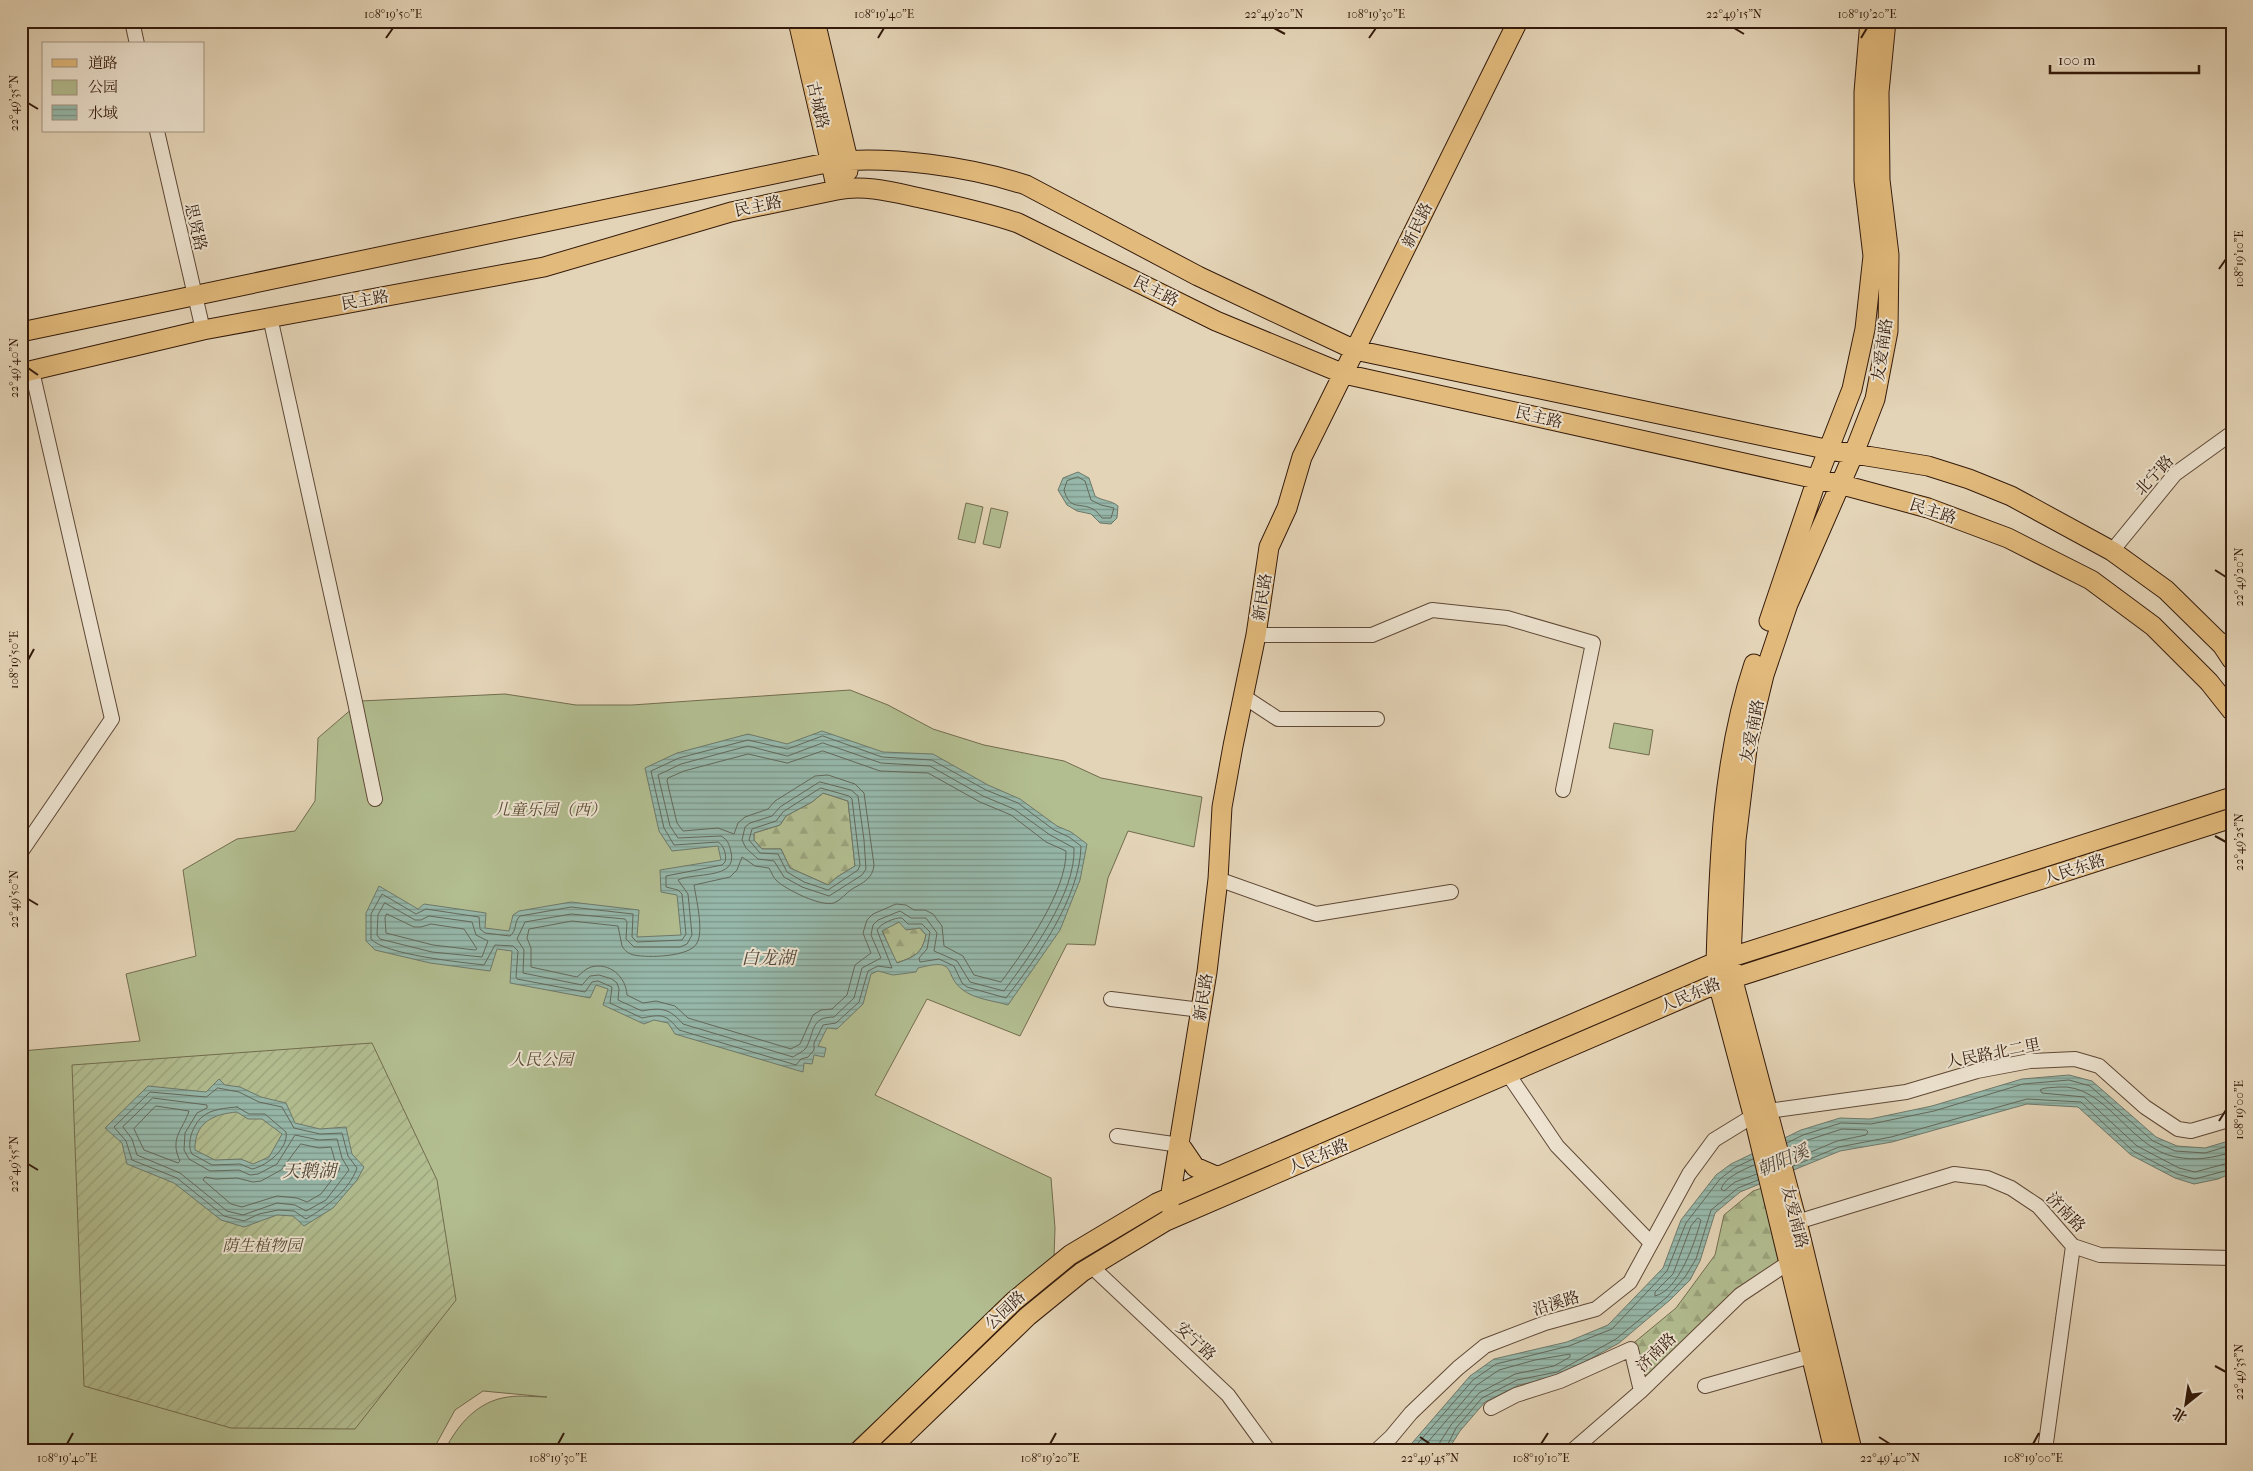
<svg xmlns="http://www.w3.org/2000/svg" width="2253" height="1471" viewBox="0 0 2253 1471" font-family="'IM FELL French Canon','Noto Serif SC',serif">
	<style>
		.green { fill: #b2bd90; stroke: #726c4e }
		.forest { fill: url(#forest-firs); stroke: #726c4e }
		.garden { fill: url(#garden-furrows); stroke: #726c4e }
		.water { fill: url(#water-rules); stroke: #6e796b; fill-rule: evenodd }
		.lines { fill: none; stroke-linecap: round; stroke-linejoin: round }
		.shore { stroke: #64695b; stroke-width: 1 }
		.minor-casing { stroke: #5f4836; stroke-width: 16 }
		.major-casing { stroke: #331a0b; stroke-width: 21 }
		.minor { stroke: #ede3d0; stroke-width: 14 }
		.major { stroke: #e2ba7c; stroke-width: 19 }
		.ticks { fill: none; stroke: #331a0b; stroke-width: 2 }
		.labels { text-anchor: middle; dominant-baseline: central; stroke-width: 4; stroke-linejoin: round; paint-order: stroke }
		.street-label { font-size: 16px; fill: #331a0b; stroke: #ede3d0 }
		.park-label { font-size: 16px; font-style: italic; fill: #594b33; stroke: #ede3d0 }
		.water-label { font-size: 18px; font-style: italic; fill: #51493b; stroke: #ede3d0 }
		.neatline { fill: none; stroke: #331a0b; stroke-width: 2 }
		.ticks-label { font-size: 12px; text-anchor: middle; fill: #331a0b }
	</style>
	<defs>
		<pattern id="forest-firs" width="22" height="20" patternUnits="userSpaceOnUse" patternTransform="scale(1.25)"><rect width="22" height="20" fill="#b2bd90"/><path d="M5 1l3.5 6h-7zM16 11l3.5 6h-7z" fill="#9aa27b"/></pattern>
		<pattern id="garden-furrows" width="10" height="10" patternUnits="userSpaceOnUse" patternTransform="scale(1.25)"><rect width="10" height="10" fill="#b2bd90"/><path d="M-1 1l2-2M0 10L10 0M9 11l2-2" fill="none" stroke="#9aa27b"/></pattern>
		<pattern id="water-rules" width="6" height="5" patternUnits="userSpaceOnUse" patternTransform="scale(1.25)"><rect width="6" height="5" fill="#96b8ab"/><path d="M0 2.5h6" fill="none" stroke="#7b9589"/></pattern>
	</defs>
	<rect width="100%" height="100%" fill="#e4d4b7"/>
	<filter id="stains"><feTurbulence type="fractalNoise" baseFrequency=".004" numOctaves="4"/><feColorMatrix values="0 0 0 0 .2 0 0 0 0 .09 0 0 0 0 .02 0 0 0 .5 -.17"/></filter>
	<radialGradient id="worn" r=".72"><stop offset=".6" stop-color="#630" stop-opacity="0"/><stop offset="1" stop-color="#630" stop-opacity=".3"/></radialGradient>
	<path class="green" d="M966,503l17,4 -8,36 -17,-4z
		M991,508l17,4 -8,36 -17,-4z
		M850,690l38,15 45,24 51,16 80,16 37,17 101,19 -8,50 -66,-16 -20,47 -13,67 -28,-1 -47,92 -93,-37 -52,96 176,83 4,50 -1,30 -210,192h-399c13,-26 33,-49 63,-53 13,-2 26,0 39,0l-64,-6 -28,19 -22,40h-412v-399l119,-10 -14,-67 70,-18 -13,-86 54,-31 58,-8 20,-30 3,-63 43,-37 144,-7 71,11h56z
		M1614,723l39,7 -4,25 -40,-7z"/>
	<path class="forest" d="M823,793l25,8 7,65 -18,11 -9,8 -38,-17 -9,-19h-19l-8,-9v-7l26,-8 6,-9 26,-14z
		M899,922l21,6 6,7c-4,19 -12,22 -30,28l-14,-33z
		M1765,1187l18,73 -146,125 -7,-39 46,-38 39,-53 9,-40 29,-24z"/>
	<path class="garden" d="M372,1043l65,137 19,120 -101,129 -124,-1 -147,-42 -12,-321z"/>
	<path class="water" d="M1078,472l11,6 6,18c7,5 16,4 23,10l-1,12 -6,6 -11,-1 -9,-9 -14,-3 -10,-6 -9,-15 5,-12z
		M822,731l61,21 50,2 55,31 32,14 37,27 14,6 16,12 -7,36 -20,50 -52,75c-13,-4 -34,-6 -45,-15 -21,-15 -3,-33 -45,-22l-2,4 -23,3 -15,-4 -7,3 -8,30 -26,25 -10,-1 -9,18 8,2 -2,9 -10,-2 -2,9 -8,-1 -1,9 -128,-38 -7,-11 -14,-3 -10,4 -41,-19 5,-16 -12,-4 -6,13 -80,-15 2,-32 -15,-2 -7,22 -60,-8 -55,-13 -9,-9v-28l13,-27 39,23 6,-5 62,9 -1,15 24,3 4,-16 6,-4 52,-9 68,8 -2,27 44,-2 -4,-40 -16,-3 -1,-22 61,-10 -3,-14 -46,5 -13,-20 -14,-63 32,-15 71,-19 39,10zM823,793l25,8 7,65 -18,11 -9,8 -38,-17 -9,-19h-19l-8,-9v-7l26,-8 6,-9 26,-14zM899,922l7,8 14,-2 6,7c-4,19 -12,22 -29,28l-15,-32z
		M2069,1075l23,6 64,56 21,9 28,2 27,-8v33l-14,6 -24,5 -19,-6 -44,-23 -53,-48 -51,-3 -135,38 -52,9 -100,41 -25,21 -15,48 -10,19 -20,20 -51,43 -61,34 -39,8 -34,17 -25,29 -12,19h-42l64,-74 24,-17 73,-17 41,-17 55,-57 18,-48 35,-45 15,-11 70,-34 39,-12 30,1 62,-13 90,-27z
		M219,1079l6,6 15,2 21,10 25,6 9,20 25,6 26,-2 6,27 12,13 -7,13 -24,28 -29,18 -11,-10 -16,-1 -33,12 -23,-7 -47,-37 -47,-19 -5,-21 -17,-15 43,-42 58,6zM237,1112l11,7h14l20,15 -13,23 -16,7 -12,-5 -26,1 -20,-10c-1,-27 18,-36 42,-38z"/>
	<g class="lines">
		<path class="shore" d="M1078,477l7,4 6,19 10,5 13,3 -3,10h-9c-3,-3 -5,-7 -9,-9 -14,-7 -23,2 -29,-19l3,-9z
			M823,736l59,21 50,3 54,30 32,13 36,27 15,7 12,9c-1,51 -44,112 -75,152l-39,-11 -5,-4 -8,-17 -15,-7 -19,3 -1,-4 8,-9 3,-17 -8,-8h-14l-6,-6c-7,-1 -22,6 -25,12l15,38 -14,-2 -10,5 -9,31 -23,21 -13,2 -9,18v7l-6,7 -7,2 -5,6 -117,-35c-13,-16 -17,-16 -37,-12l-32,-15 2,-16 -14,-6 -6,1 -7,10 -68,-13 -1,-2 2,-26 -5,-5 -18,-1 -11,20c-24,-3 -98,-10 -113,-26v-25l11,-20 34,20 10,-5 53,8 1,12 5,4 25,3c7,-5 4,-15 10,-20l51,-9 62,7 -1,23 5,5 45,-2 4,-6 -4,-40 -4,-4 -12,-3v-11l56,-11 3,-3c2,-6 -1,-17 -7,-20l-44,3 -10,-17 -13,-57 28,-13 69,-18 39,9z
			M823,743l58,20 49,3 53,30 31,13 36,26 24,13c2,45 -44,108 -70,143l-34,-9 -13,-21 -23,-10 3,-18 -11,-15h-15l-11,-7 -22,9 -5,5 -2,10 10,23 -19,10 -8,30 -20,19c-24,0 -19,15 -28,31 -3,4 -9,6 -13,9l-110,-33c-13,-15 -21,-17 -41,-13l-24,-11 1,-11 -2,-6 -5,-4 -13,-4 -9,1 -8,9 -59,-12 1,-23 -7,-11 8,-17 46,-8 54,5 2,3 -1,17 8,8h46l7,-3 5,-9 -4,-41 -10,-14c16,-8 60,0 53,-28 -2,-8 -3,-12 -10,-16l-43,2 -8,-12 -12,-51 23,-11 67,-18 39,10z
			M823,751l57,20 48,2 52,29 31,13 35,27 20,9c1,40 -42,100 -65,131l-27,-7 -11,-19 -19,-10 -2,-20 -9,-12 -8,-4h-11l-8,-5 -10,-1 -23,10 -6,6 -4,13 8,20 -16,12 -8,30 -15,14 -11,1 -8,5 -13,29 -9,5 -103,-31 -13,-12 -19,-5 -13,2 -16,-8c-1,-18 -17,-33 -36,-28 -6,2 -9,6 -14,10l-46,-10v-19l-4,-10 2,-9 43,-8 46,5 4,20c3,5 7,8 12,9 14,3 56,2 63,-12 7,-12 -1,-45 -3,-58l36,-8 7,-7 5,-13 13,9 14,2c3,5 4,10 8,13 10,9 44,26 57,22 7,-3 12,-10 18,-14 11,-6 21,-11 22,-24l-10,-72 -9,-9 -27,-9 -13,1 -40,25 -7,8 -23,8 -7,6 -4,11 -16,-6 -35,3 -6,-8 -10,-42 1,-3 16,-7 64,-17 39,9z
			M820,782l31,8 7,6 6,44 2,29 -4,6 -33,21 -27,-9 -18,-10 -10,-16 -16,-2 -12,-11 -4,-8 3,-13 5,-4 22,-7 8,-9z
			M821,788l28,8 3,3 8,66 -2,5 -30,20 -24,-8 -17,-10 -9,-18 -18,-1 -11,-13 3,-11 24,-8 7,-9z
			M385,903l30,17h6l8,-4 43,6 4,13 12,6 -6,16 -50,-5 -52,-13 -3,-4 1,-20z
			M387,914l27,13h7l10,-3 33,5 13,20 -2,1 -42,-5 -47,-12 -1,-15z
			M218,1088l21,4 20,10 23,5 12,21 26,6 22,-1 6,23 9,12c-8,23 -31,39 -51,51l-12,-8 -16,-1 -19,4 -15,7 -20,-5 -47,-38 -45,-18 -6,-19 -12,-14 36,-35 56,5z
			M153,1098l54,7v3l-10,5 -12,20 -1,17 5,9 21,12 29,-1 11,5 8,-1 19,-10 18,-29 24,5 18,-1 5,19 7,12 -23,30 -20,11 -11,-6 -18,-2 -34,12 -16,-4 -47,-38 -43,-18 -5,-16 -9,-12z
			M156,1106l33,5c-6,19 -20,27 -9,50l-2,2 -34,-13 -10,-21z
			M237,1107l12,7h16l21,18c3,16 -19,34 -34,37l-12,-5 -28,1 -20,-11c-6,-11 1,-29 10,-37 9,-8 24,-9 35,-10z
			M1787,1143l16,-8 38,-12 30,1 63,-13 89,-27 46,-4 21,6 63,55 22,10 30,2 27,-8
			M301,1144l18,4 12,-1 4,14 5,8 -19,25 -14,8 -10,-4 -20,-2 -35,11 -11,-3 -28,-24 2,-3 11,2 21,-1 16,4 8,-1 20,-11z
			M1789,1149l16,-8 37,-12 24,1 2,2 -2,3 -29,6 -45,19
			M2232,1152c-19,6 -36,9 -56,5 -46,-8 -70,-74 -118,-70 -6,1 -13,0 -18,3l2,3 42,4 53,49 42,22 16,4 37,-10
			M1754,1165c-11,5 -29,12 -33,24l3,2 11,-9 22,-8
			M1793,1166l46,-19 52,-10 136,-38 54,3 52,49 44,23 18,5 37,-10
			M1698,1218l3,2c-6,22 -22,70 -46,76v-4l18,-18 18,-48z
			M1412,1450l61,-70 23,-16 73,-18 43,-17 55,-58 19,-48 34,-44 14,-11 19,-9
			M1421,1450l56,-65 22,-15 36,-10 35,-6v3l-16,9 -39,8 -36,19 -28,32 -11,17 -2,8
			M1445,1450l11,-22 26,-30 35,-18 40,-8 59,-33 51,-42 18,-20 11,-18 15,-49 27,-22 20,-8"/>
		<g class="minor-casing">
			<path id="minor" d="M132,21l5,23
				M157,131l46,199
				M270,317l85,385 20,97
				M2112,551l63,-77 57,-41
				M1256,635h116l60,-25 75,8 86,25 -30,147
				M2222,645l10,-8
				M1243,696l35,23h99
				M21,852l91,-133 -80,-348
				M1218,879l98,35 135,-22
				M1111,999l90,11
				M1508,1074l49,72 94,97
				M1768,1111l138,-19 71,-21 53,-10 45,-2 24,7 46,41 33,22 13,2 41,-12
				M1117,1136l63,9
				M1797,1222l157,-48 33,4 24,10 27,18 35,40 27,9 132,3
				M1091,1266l137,129 40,55
				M1705,1386l106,-30
				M1491,1408l25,-13 44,-14 71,-32 10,42
				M1377,1450l14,-13 20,-24 47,-45 27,-22 60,-23 51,-14 34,-27 59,-108 25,-34 39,-24
				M1573,1450l68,-59 99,-96 48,-32
				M2045,1450l28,-204"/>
		</g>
		<g class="major-casing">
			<path id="major" d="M798,21l39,169
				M815,21l33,139v11
				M21,332l810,-170c58,-7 140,5 195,23l172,91 157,74 475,100 98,16 41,13 42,17 101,55 54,39 56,55 10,15
				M21,373l182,-43 341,-63 187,-55 106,-22c29,-6 59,3 88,9 32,7 63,14 93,24l198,98 128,53 495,110 89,24 80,30 83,42 62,46 56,56 23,29
				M1769,621l48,-142 35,-90 13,-60 8,-73 -9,-76v-88l6,-71
				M1754,664c-32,96 -35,198 -38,298l2,21 37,139 79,328
				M1180,1145l15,22 23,10
				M1169,1205l38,-233 11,-93 4,-72 11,-61 23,-111 13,-88 18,-39 15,-51 216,-436
				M860,1450l154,-149 56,-46 87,-52 559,-241 516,-165
				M889,1450l139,-134 54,-44 84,-51 552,-238 514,-165
				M1852,1450l-55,-228 -65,-245 -1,-18 5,-119 12,-99 16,-66 24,-71 66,-151 21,-54 13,-68 1,-76 -9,-75 -1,-88 7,-71"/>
		</g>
		<use href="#minor" class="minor"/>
		<use href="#major" class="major"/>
	</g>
	<path class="ticks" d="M1274,28l11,6M1734,28l10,6M386,38l7,-10M878,38l6,-10M1369,38l7,-10M1861,38l6,-10M28,103l10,6M2219,269l7,-10M28,368l10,7M2215,570l11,7M28,660l6,-11M2215,836l11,6M28,899l10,6M2219,1121l7,-11M28,1164l10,6M2215,1366l11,6M1420,1437l10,7M1879,1437l11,7M67,1444l6,-11M558,1444l6,-11M1050,1444l6,-11M1541,1444l7,-11M2033,1444l6,-11"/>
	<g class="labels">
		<g class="street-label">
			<text transform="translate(818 105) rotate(77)">古城路</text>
			<text transform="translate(758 206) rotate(-12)">民主路</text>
			<text transform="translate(1417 225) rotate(-64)">新民路</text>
			<text transform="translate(196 227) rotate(77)">思贤路</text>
			<text transform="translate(1156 291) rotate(27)">民主路</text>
			<text transform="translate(365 300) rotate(-10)">民主路</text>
			<text transform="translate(1882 350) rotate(-82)">友爱南路</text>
			<text transform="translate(1539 417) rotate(13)">民主路</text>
			<text transform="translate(2154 475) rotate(-47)">北宁路</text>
			<text transform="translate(1933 511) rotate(18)">民主路</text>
			<text transform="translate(1262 597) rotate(-81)">新民路</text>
			<text transform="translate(1752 731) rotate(-79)">友爱南路</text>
			<text transform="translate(2074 869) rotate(-18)">人民东路</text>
			<text transform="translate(1690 995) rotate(-23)">人民东路</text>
			<text transform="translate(1203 997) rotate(-81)">新民路</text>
			<text transform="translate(1993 1053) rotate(-11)">人民路北二里</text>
			<text transform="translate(1318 1156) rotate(-23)">人民东路</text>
			<text transform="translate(2066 1212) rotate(46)">济南路</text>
			<text transform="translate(1795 1217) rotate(76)">友爱南路</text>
			<text transform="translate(1556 1303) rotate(-17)">沿溪路</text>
			<text transform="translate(1005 1310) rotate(-43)">公园路</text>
			<text transform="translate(1196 1341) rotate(43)">安宁路</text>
			<text transform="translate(1656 1352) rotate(-44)">济南路</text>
		</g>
		<g class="park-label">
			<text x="550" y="809">儿童乐园（西）</text>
			<text x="541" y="1059">人民公园</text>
			<text x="262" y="1245">荫生植物园</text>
		</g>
		<g class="water-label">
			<text x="768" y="958">白龙湖</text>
			<text transform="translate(1783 1161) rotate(-23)">朝阳溪</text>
			<text x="309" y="1171">天鹅湖</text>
		</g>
	</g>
	<rect width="2253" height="1471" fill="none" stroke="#e4d4b7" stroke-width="55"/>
	<rect x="42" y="42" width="162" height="90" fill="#ede3d0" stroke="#a39381"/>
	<rect x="52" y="59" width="25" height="8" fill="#e2ba7c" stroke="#a39381"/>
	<text x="88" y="68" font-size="15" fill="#331a0b">道路</text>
	<rect x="52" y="80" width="25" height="15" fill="#b2bd90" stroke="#a39381"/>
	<text x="88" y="92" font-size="15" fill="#331a0b">公园</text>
	<rect x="52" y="105" width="25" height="15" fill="url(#water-rules)" stroke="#a39381"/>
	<text x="88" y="118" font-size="15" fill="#331a0b">水域</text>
	<g transform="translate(2186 1404) rotate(210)" stroke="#ede3d0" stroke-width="4" paint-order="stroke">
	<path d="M0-4L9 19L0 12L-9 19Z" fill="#331a0b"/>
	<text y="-8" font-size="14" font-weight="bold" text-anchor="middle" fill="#331a0b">北</text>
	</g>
	<path d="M2050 65v8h149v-8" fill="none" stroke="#331a0b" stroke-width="2.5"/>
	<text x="2058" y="65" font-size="15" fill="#331a0b" stroke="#ede3d0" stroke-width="4" paint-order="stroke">100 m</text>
	<rect x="28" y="28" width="2198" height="1416" class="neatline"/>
	<g class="ticks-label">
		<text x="393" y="18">108°19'50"E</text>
		<text x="884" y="18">108°19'40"E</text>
		<text x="1274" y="18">22°49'20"N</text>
		<text x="1376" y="18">108°19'30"E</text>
		<text x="1734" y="18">22°49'15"N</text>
		<text x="1867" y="18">108°19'20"E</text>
		<text transform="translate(14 103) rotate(-90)" y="4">22°49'35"N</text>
		<text transform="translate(2239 259) rotate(-90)" y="4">108°19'10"E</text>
		<text transform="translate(14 368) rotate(-90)" y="4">22°49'40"N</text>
		<text transform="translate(2239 577) rotate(-90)" y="4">22°49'20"N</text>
		<text transform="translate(14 660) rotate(-90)" y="4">108°19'50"E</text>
		<text transform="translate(2239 842) rotate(-90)" y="4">22°49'25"N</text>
		<text transform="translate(14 899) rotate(-90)" y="4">22°49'50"N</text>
		<text transform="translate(2239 1110) rotate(-90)" y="4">108°19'00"E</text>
		<text transform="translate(14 1164) rotate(-90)" y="4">22°49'55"N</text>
		<text transform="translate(2239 1372) rotate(-90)" y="4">22°49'35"N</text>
		<text x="67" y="1462">108°19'40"E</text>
		<text x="558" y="1462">108°19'30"E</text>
		<text x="1050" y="1462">108°19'20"E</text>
		<text x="1430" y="1462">22°49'45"N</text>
		<text x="1541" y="1462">108°19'10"E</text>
		<text x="1890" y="1462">22°49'40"N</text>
		<text x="2033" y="1462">108°19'00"E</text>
	</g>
	<rect width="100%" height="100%" filter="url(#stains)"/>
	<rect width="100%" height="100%" fill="url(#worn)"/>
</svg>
